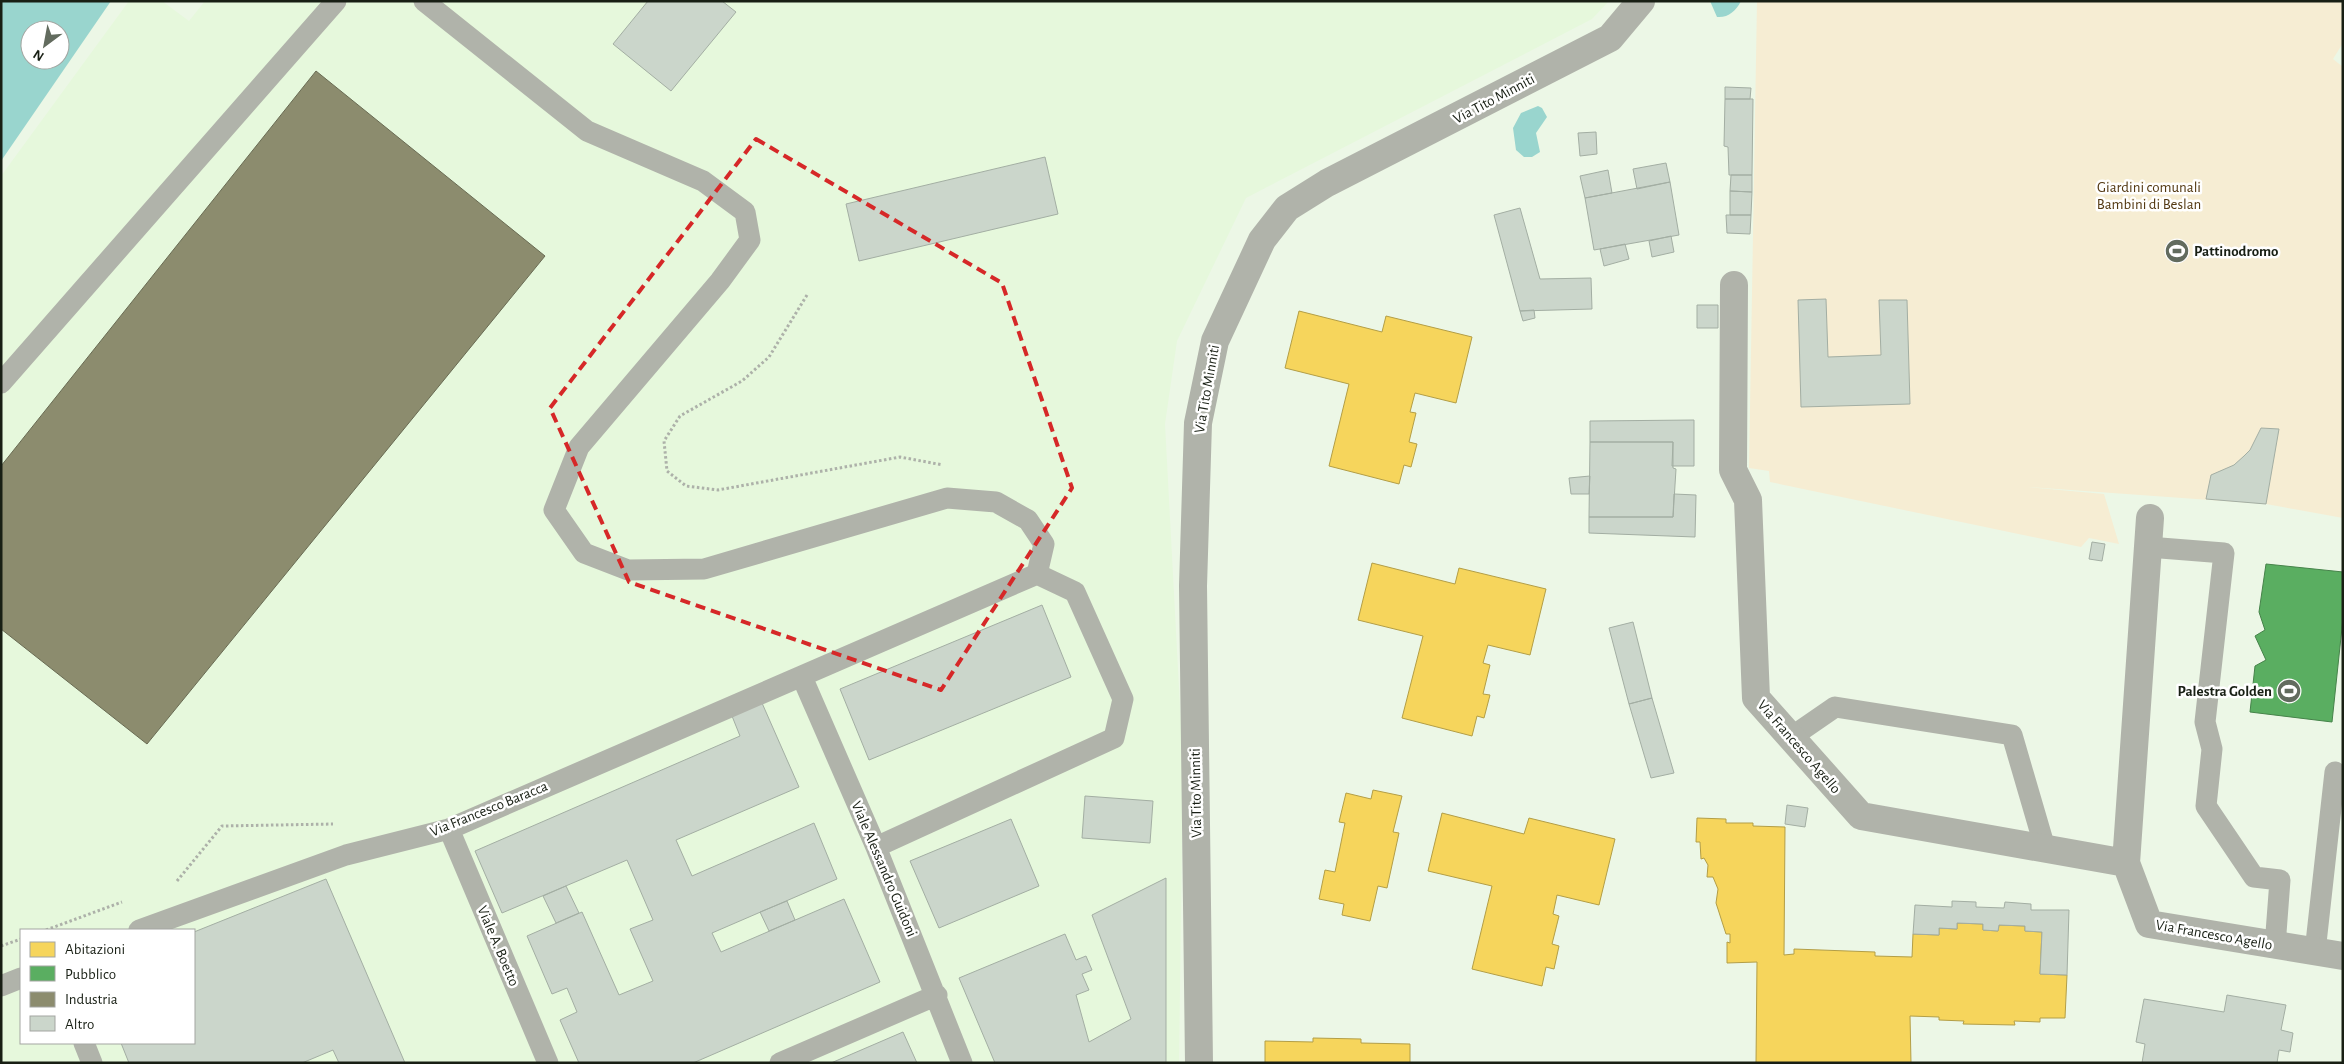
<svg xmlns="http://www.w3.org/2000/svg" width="2344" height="1064" viewBox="0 0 2344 1064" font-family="'Alegreya Sans',sans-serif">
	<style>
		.built { fill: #e6f8dc; fill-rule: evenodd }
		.green { fill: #f6edd3 }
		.water { fill: #99d5ce; fill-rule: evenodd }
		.homes { fill: #f6d55c; stroke: #b39e46 }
		.public { fill: #5aae61; stroke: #46834a }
		.industry { fill: #8c8c6e; stroke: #696b53 }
		.building { fill: #cbd6cb; stroke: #a3aea3 }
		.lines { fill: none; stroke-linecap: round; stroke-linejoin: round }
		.path { stroke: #adb1a9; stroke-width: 3; stroke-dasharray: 2.5 2.5; stroke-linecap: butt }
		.service { stroke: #b0b3aa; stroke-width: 21 }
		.minor { stroke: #b0b3aa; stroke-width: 28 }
		.marked { fill: none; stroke: #d62828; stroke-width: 4; stroke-dasharray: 10 6; stroke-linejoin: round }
		.labels { text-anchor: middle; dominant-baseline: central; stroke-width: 5; stroke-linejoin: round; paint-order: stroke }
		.street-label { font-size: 15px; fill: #181f14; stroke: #fff }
		.park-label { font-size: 15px; fill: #533811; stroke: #fff }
		.poi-label { font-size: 15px; font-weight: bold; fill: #181f14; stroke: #fff; text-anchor: start }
	</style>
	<rect width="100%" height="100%" fill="#ecf7e6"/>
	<path class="built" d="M129,1h33l27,20 16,-20h1404l-17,18 -346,179 -69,143 -12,83 18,339 -4,300h-1178v-887zM21,930h173v113h-173z"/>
	<path class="green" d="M1757,1h586v42l-10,16 10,8v451l-77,-14 -239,-17 77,7 15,50 -30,-6 -8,9 -311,-65 -1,-11 -20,-3z"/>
	<path class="water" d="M1,1h110l-110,160zM30,30h30v30h-30z
		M1710,1h31c-5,10 -13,17 -24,16z
		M1538,106l4,2 5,9 -11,16 4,19 -8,5h-8l-8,-7 -3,-22 8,-15z"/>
	<path class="homes" d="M1299,311l83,21 4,-16 86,21 -16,66 -41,-10 -5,19 6,1 -7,29 8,2 -6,23 -7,-2 -5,19 -70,-18 20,-82 -64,-16z
		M1372,563l83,21 4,-16 87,21 -16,66 -42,-10 -5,18 7,2 -7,29 7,1 -6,23 -7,-2 -5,20 -70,-18 21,-82 -65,-16z
		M1373,790l29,6 -9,36 6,1 -12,55 -9,-2 -8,35 -28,-6 2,-11 -25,-5 6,-29 10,2 10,-49 -6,-1 7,-29 25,6z
		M1442,813l82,21 5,-16 86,21 -16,66 -42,-10 -4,19 6,2 -7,28 7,2 -5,23 -8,-2 -4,19 -70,-17 20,-83 -64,-15z
		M1697,818l29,1v4h27v3l32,1 -1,128 10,-1v-5l81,3v4l37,1 1,-23 26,1v-7l18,1v-6l26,1v6l15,1 1,-6 26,1v5l17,1 -2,42 27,1 -2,43h-25v4l-26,-1 1,4 -52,-1 1,-3 -25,-1v-3l-29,-1 1,47h-155l1,-101 -30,1v-21l3,1v-9h-4l-10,-31 2,-14 -5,-12h-6l1,-12 -4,-7 -3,1 -1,-17h-4z
		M1313,1038l48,1v4l49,1v19h-145v-22l48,1z"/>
	<path class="public" d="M2266,564l77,8v46l-11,104 -82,-10 5,-46 11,-6 -11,-24 10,-6 -6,-18z"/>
	<path class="industry" d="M316,71l229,185 -398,488 -146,-115v-163z"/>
	<path class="building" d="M648,1h74l14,11 -65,79 -58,-47z
		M1725,87l26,1 -1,11h-25z
		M1725,99h28l-1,76h-23l-1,-28 -4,-1z
		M1596,132l1,22 -17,2 -2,-23z
		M1045,157l13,57 -199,47 -13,-57z
		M1666,163l4,19 -33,7 -4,-20z
		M1608,170l4,23 -27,5 -5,-22z
		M1731,175h21v17l-22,-1z
		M1670,182l9,53 -85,15 -9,-52z
		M1730,191l22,1 -1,23h-21z
		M1520,208l20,71 51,-1 1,31 -72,2 -26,-96z
		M1726,215h25l-1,19 -23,-1z
		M1671,236l3,16 -22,5 -3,-16z
		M1625,244l4,15 -25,7 -4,-17z
		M1826,299l2,58 53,-2 -2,-55h28l3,104 -109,3 -3,-107z
		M1697,305h21v23h-21z
		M1534,310l1,8 -12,3 -3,-10z
		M1694,420v46h-22l1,-24h-83v-21z
		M2261,428l18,1 -13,75 -60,-5 5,-24 23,-10 10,-9 6,-6z
		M1590,442h83v26l3,1 -3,48h-84z
		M1590,476l-1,18h-18l-2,-16z
		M1674,494l22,1 -1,42 -106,-4v-16h84z
		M2092,542l13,2 -3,17 -13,-2z
		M1042,605l29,72 -202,83 -29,-71z
		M1633,622l19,76 -23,6 -20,-76z
		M1652,698l22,75 -23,5 -22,-74z
		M762,703l37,84 -123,53 16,36 122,-53 23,56 -125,54 9,19 123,-53 36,83 -187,81h-114l-19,-43 17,-8 -10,-24 -15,6 -25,-58 55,-24 37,83 34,-14 -23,-52 23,-9 -26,-60 -125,53 -27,-62 265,-115 -8,-20z
		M1085,796l68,5 -3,42 -68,-5z
		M1787,805l21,3 -3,19 -20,-3z
		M1011,819l28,67 -100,42 -29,-67z
		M1166,878v185h-171l-36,-85 106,-44 11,26 10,-4 6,14 -10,4 7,16 -13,5 13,47 42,-23 -39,-104z
		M326,879l79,184h-66l-6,-13 -31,13h-173l-8,-20h73v-111z
		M566,886l13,27 -23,10 -13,-27z
		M787,901l8,19 -26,11 -9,-19z
		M1952,901l24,1v5l28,1 1,-6 26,2v6h38l-2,65 -27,-1 2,-42 -17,-1v-5l-26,-1 -1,6 -15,-1v-6l-26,-1v6l-18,-1v7l-26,-1 2,-29 37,2z
		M2227,995l59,10 -5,25 12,3 -3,19 -11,-2 -2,13h-135l3,-19 -9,-2 8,-43 80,13z
		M903,1032l14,31h-86z"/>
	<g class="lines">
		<path class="path" d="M807,295l-38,62 -27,24 -62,35 -16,25 3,30 19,15 32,4 182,-33 43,8
			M177,881l45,-55 111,-2
			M46,930l76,-28
			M1,946l20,-7"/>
		<path class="service" d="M424,1l163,130 116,50 42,31 5,28 -30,41 -141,166 -25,63 30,43 44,17 76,-1 243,-71 49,4 32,18 16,24 -7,30
			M1,383l335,-382
			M2148,547l76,6 -19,169 7,27 -6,57 48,71 26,3 -5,66
			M802,677l74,170 86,216
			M1790,738l45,-31 177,28 33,113
			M449,829l99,234
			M139,930l207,-75 103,-26 588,-255 38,18 48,107 -9,39 -238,109
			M2315,952l20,-180
			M1,986l20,-8
			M84,1043l8,20
			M780,1063l157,-68"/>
		<path class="minor" d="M1734,285l-1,185 15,30 8,198 105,118 265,47 23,61 194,32
			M2126,863l24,-345
			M1199,1063l-6,-477 5,-163 17,-82 47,-101 25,-32 40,-25 283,-145 31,-37"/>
	</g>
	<path class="marked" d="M756,139l246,144 70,205 -131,202 -312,-108 -79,-174z"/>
	<defs>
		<g id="stadium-disc" transform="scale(1.25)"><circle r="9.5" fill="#626b5e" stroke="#fff"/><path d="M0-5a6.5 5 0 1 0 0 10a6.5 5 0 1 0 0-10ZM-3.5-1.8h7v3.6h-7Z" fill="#fff"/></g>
	</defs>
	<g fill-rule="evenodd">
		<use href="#stadium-disc" x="2177" y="251"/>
		<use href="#stadium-disc" x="2289" y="691"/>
	</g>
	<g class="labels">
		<g class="street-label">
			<text transform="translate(1494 99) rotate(-28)">Via Tito Minniti</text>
			<text transform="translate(1207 389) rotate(-80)">Via Tito Minniti</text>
			<text transform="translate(1799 747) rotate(49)">Via Francesco Agello</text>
			<text transform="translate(1196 793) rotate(-91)">Via Tito Minniti</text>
			<text transform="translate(489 809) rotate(-22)">Via Francesco Baracca</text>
			<text transform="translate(884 869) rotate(67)">Viale Alessandro Guidoni</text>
			<text transform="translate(2214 935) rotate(10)">Via Francesco Agello</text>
			<text transform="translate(498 946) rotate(67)">Viale A. Boetto</text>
		</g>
		<g class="park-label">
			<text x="2149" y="187">Giardini comunali<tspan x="2149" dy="17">Bambini di Beslan</tspan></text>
		</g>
		<g class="poi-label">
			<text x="2194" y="251">Pattinodromo</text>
			<text x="2272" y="691" text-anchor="end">Palestra Golden</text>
		</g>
	</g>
	<rect width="2344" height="1064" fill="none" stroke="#181f14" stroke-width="5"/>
	<rect x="20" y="929" width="175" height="115" fill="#ffffff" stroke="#a3a5a1"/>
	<rect x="30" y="942" width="25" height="15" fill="#f6d55c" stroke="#a3a5a1"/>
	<text x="65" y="954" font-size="15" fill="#181f14">Abitazioni</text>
	<rect x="30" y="966" width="25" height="15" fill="#5aae61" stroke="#a3a5a1"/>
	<text x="65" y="979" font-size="15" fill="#181f14">Pubblico</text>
	<rect x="30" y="992" width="25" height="15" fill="#8c8c6e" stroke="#a3a5a1"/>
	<text x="65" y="1004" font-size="15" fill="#181f14">Industria</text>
	<rect x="30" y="1016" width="25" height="15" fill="#cbd6cb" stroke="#a3a5a1"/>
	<text x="65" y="1029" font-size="15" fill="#181f14">Altro</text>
	<g transform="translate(45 45) rotate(212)"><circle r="24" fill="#ffffff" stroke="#a3a5a1"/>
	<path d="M0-4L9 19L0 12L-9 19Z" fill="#626b5e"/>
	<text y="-8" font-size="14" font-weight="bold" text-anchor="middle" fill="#181f14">N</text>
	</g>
</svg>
